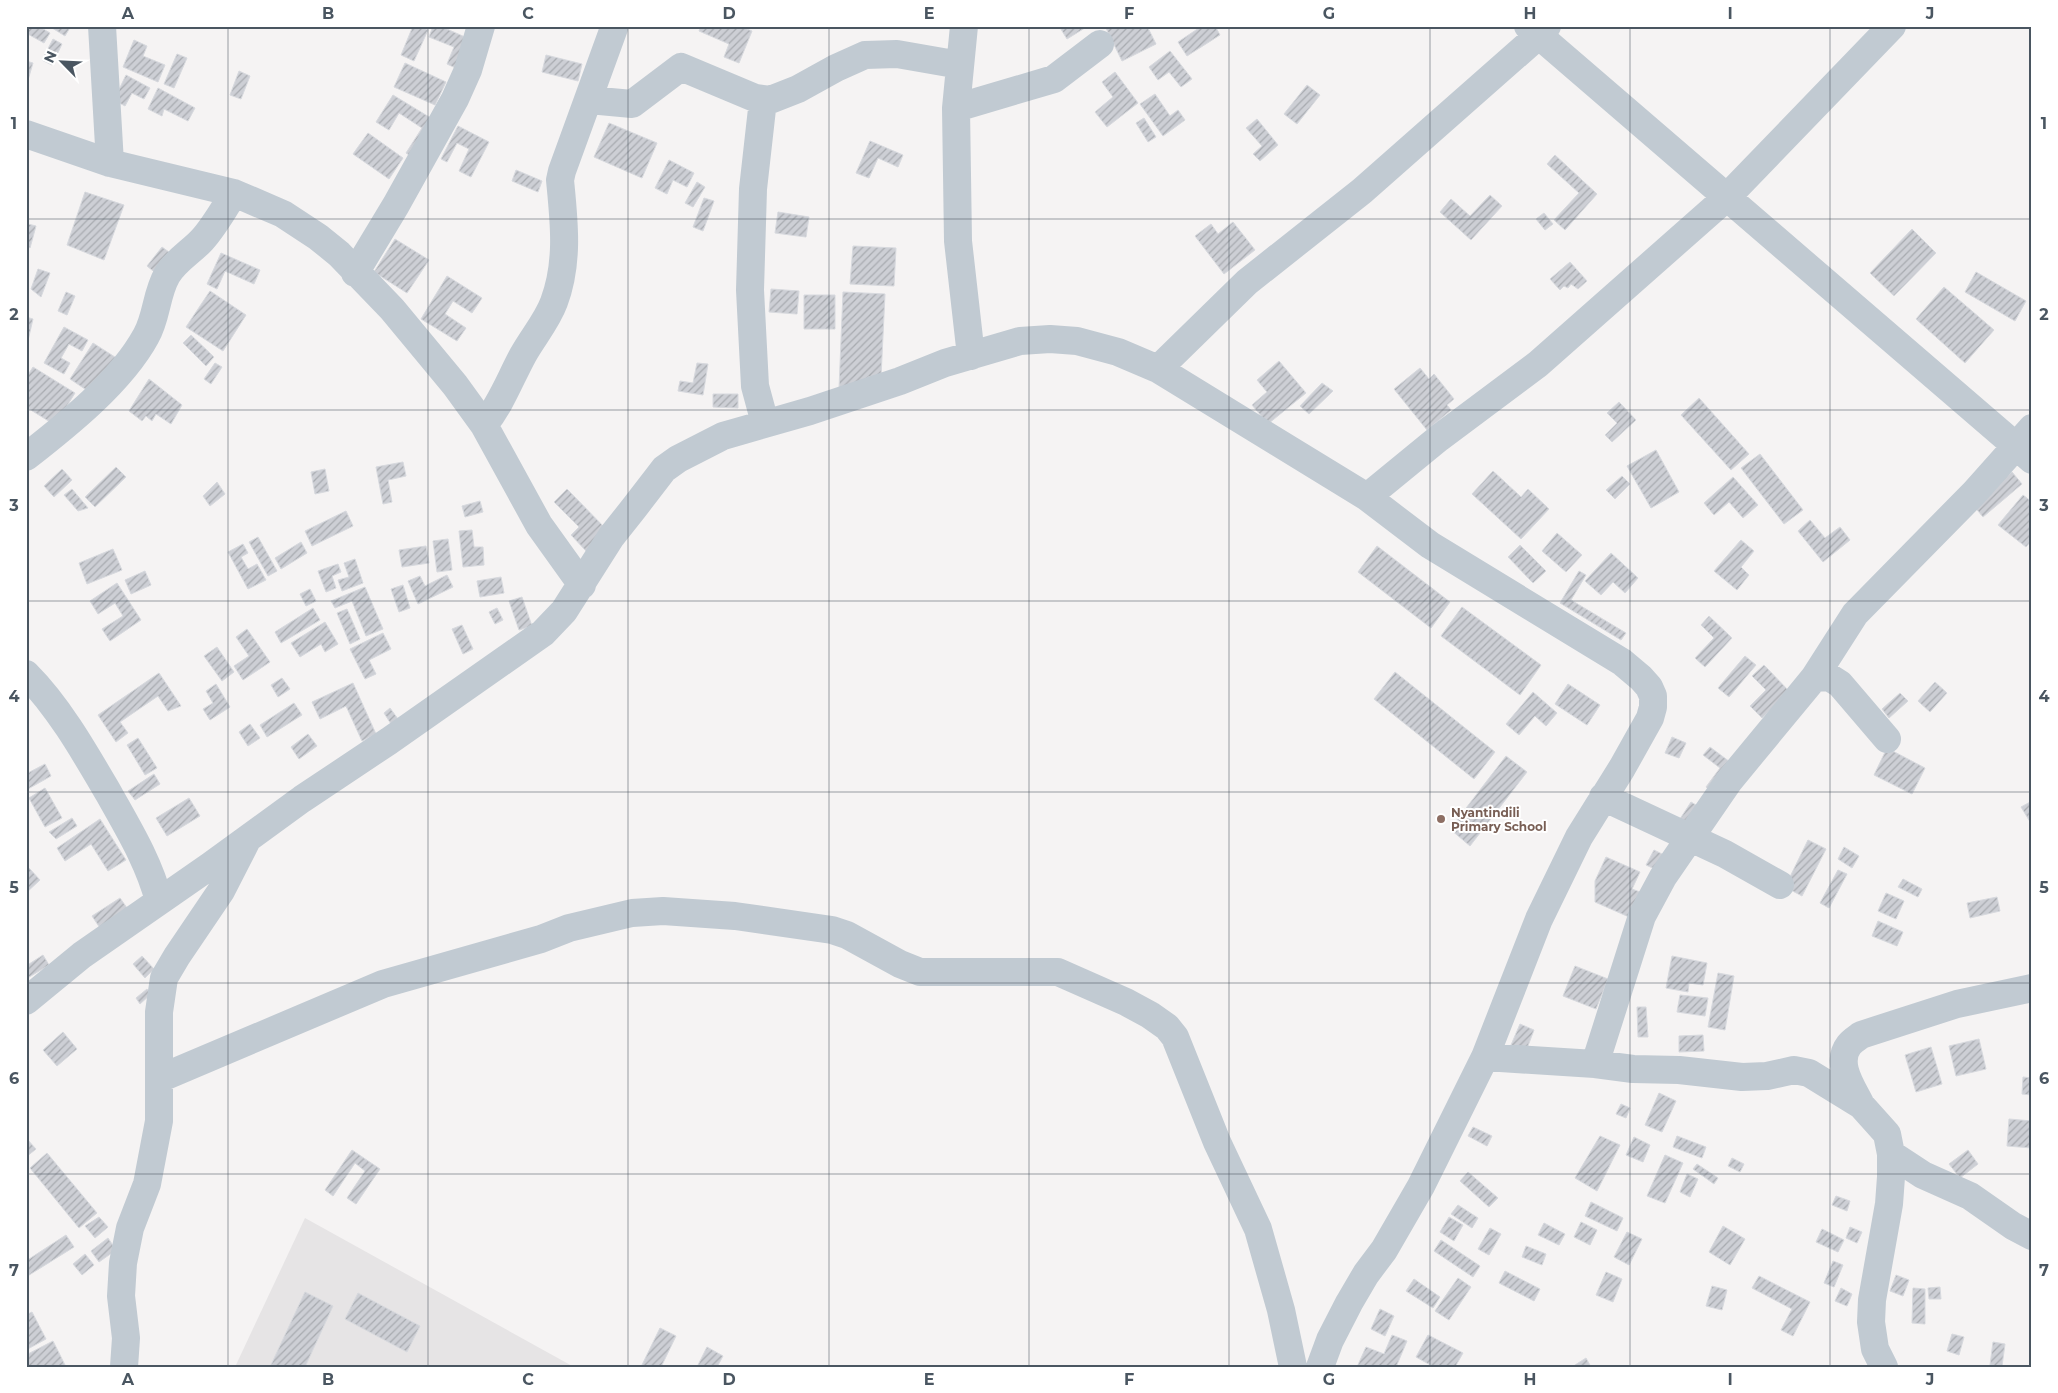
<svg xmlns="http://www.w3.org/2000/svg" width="2058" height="1393" viewBox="0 0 2058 1393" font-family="Montserrat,sans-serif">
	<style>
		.education { fill: #e6e4e5 }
		.building { fill: url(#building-hatch); stroke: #d7d9de }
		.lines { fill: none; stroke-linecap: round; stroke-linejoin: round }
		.minor { stroke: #c1cad2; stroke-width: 28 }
		.grid { fill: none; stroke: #4a5661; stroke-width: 1; stroke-opacity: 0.55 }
		.education-dot { fill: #8d6e63; stroke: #fff; stroke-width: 2 }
		.labels { text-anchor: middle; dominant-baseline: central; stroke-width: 4; stroke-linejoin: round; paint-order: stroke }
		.education-label { font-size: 12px; font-weight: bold; fill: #785e54; stroke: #fff; text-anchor: start }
		.neatline { fill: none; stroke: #4a5661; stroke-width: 2 }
		.grid-label { font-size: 16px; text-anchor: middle; font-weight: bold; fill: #4a5661 }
	</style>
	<defs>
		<pattern id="building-hatch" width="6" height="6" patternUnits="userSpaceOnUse" patternTransform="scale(1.25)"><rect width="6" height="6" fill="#cdcfd5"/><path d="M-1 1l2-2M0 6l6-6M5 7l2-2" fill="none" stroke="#a8abb0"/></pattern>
	</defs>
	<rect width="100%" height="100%" fill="#f5f3f3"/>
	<path class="education" d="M305,1218l269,149h-339z"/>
	<path class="building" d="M26,26h12l12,7 -6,10 -18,-10z
		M49,26h22l-6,10z
		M413,26h6l9,4 -14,31 -13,-6z
		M433,26h7l34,15 -12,30 -15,-7 7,-17 -25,-10z
		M701,26h38l13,5 -13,32 -15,-6 5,-13 -30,-13z
		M1059,26h29l-21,13z
		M1105,26h42l9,18 -34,17z
		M1202,26h13l5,9 -33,21 -9,-14z
		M53,39l9,5 -10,21 -10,-5z
		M134,40l13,6 -4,10 22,9 -7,17 -35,-15z
		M1170,51l22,28 -11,8 -12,-15 -11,8 -9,-13z
		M177,54l10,4 -13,30 -10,-4z
		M546,55l36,9 -4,17 -36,-9z
		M26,61l7,2 -5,17h-2z
		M405,63l41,19 -11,23 -41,-18z
		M239,71l11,5 -9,23 -11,-4z
		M1115,72l23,31 -31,24 -12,-15 18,-15 -11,-15z
		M126,75l24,13 -6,11 -12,-6 -7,13 -11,-6z
		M1307,85l13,10 -23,29 -13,-10z
		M158,88l37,20 -7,13 -24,-12 -2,7 -14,-7z
		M1155,94l15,22 8,-6 7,10 -22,16 -23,-32z
		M393,95l46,28 -22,37 -11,-7 16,-25 -23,-15 -10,17 -13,-8z
		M1144,118l12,19 -8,5 -12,-19z
		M1257,119l21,26 -18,16 -7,-7 9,-8 -16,-18z
		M609,123l48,20 -15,35 -48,-21z
		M458,126l31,16 -18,35 -12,-6 10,-22 -12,-6 -10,19 -6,-3z
		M368,133l35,25 -14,21 -36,-25z
		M870,141l33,14 -5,12 -20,-9 -9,20 -13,-5z
		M1555,155l42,39 -32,36 -11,-10 25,-27 -32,-29z
		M669,160l25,13 -7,14 -14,-7 -6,14 -12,-6z
		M516,170l26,11 -4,11 -26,-11z
		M697,182l8,5 -12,20 -8,-4z
		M85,192l39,13 -20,55 -37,-15z
		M1490,195l12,11 -31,34 -31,-28 11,-13 19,17z
		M704,198l10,3 -11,30 -10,-4z
		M778,212l31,5 -3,20 -31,-4z
		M1544,213l9,11 -8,6 -9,-11z
		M1233,222l22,28 -31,24 -29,-38 16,-12 7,10z
		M28,224l8,2 -6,22 -4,-3z
		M1912,229l24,24 -42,43 -24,-23z
		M395,239l34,21 -22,33 -33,-21z
		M853,246l43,2 -2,38 -44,-2z
		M162,247l11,8 -15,20 -11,-9z
		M221,253l39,17 -6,14 -29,-13 -8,18 -10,-5z
		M1570,262l17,19 -9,8 -7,-5 -3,4 -4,-2 -4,4 -10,-11z
		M38,269l12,4 -9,24 -10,-8z
		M1976,272l50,29 -11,20 -50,-29z
		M447,276l35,22 -10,15 -19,-12 -8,13 21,14 -9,13 -36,-22z
		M1944,287l50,43 -29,33 -49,-44z
		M771,289l28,2 -2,23 -28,-2z
		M210,291l36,24 -23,36 -37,-24z
		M66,292l9,4 -8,19 -9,-4z
		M843,292l42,2 -4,83h-13l-1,13 -28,-1z
		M804,295h31v34h-31z
		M26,317l7,2 -7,30z
		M64,327l24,13 -6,11 -13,-7 -8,14 9,5 -6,11 -20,-11z
		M191,335l23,22 -8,9 -23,-23z
		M93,343l25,16 -24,36 -24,-16z
		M1279,361l27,32 -38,31 -16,-19 15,-13 -10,-12z
		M215,363l7,4 -11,17 -7,-5z
		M697,363l11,1 -5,31 -25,-4 2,-10 13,2z
		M33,367l42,26 -20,32 -29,-18v-29z
		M1420,368l9,11 5,-5 20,25 -7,6 4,5 -24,20 -33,-41z
		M149,379l33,26 -11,19 -15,-10 -4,7 -6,-5 -4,5 -13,-10z
		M1322,383l11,8 -24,23 -9,-8z
		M713,394h25v14l-25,-1z
		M1699,398l50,56 -18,16 -50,-55z
		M1619,402l17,18 -24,22 -7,-7 12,-12 -10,-10z
		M1656,450l23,42 -28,16 -24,-42z
		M1760,454l43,56 -19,14 -43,-56z
		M403,462l3,14 -18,4 4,22 -9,2 -7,-37z
		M116,467l10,10 -31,30 -10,-10z
		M62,469l10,11 -18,17 -10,-11z
		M325,469l4,22 -14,3 -4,-22z
		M1493,471l28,26 7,-8 21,20 -28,30 -49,-45z
		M2012,472l10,12 -39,33 -10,-12z
		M1622,476l8,8 -15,15 -9,-9z
		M1733,477l25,28 -15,13 -14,-16 -15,13 -10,-12z
		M217,482l8,12 -15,12 -7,-10z
		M72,489l16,19 -10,3 -14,-16z
		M567,489l42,43 -21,21 -17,-18 8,-8 -25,-25z
		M2023,495l9,7v38l-6,7 -28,-22z
		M480,501l3,11 -18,5 -3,-11z
		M346,511l7,15 -41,20 -7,-15z
		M1810,520l15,18 15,-11 10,13 -27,22 -25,-31z
		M472,530l2,17h9l1,18 -21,2 -4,-36z
		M1557,533l25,22 -16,17 -24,-21z
		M258,537l19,34 -9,5 -19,-34z
		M448,539l4,31 -15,2 -4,-31z
		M1741,540l13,11 -13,16 8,8 -12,15 -23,-19z
		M301,542l6,11 -26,16 -6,-11z
		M243,544l5,9 -7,4 7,12 9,-5 9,16 -18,9 -20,-37z
		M1520,545l26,26 -13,12 -25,-26z
		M426,546l3,17 -27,4 -3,-17z
		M1377,546l73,56 -19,26 -73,-56z
		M113,549l9,21 -35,14 -8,-21z
		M1611,553l27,25 -13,15 -12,-11 -12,13 -16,-14z
		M355,559l8,24 -21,8 -4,-11 11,-3 -5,-14z
		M338,564l3,8 -9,4 4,12 -10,4 -8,-21z
		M145,571l6,14 -20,9 -6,-14z
		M1579,571l7,4 -15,25 55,33 -5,7 -61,-37z
		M447,575l6,12 -35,17 -10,-23 12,-5 5,10z
		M501,577l3,16 -24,4 -3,-16z
		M117,583l24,37 -31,21 -8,-12 21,-13 -8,-13 -17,11 -8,-13z
		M403,585l7,23 -11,4 -8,-23z
		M365,587l18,42 -17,7 -14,-35 -17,7 -4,-7z
		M310,589l6,12 -10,5 -6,-12z
		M522,597l10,29 -13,4 -10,-29z
		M1462,607l79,58 -21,30 -79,-59z
		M313,608l7,12 -39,23 -6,-11z
		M497,608l6,12 -8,4 -6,-12z
		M347,609l13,30 -10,5 -13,-31z
		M1709,616l23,22 -27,29 -10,-9 19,-20 -13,-13z
		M325,622l13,22 -13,8 -4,-8 -21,13 -9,-14z
		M462,625l11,24 -10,5 -11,-25z
		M247,629l23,33 -27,18 -9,-14 15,-10 -13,-19z
		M383,633l8,16 -22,11 7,14 -11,5 -15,-30z
		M217,647l17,25 -12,9 -18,-25z
		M1745,656l11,9 -27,32 -11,-9z
		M1764,665l25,26 -27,27 -12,-12 16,-16 -14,-14z
		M1395,672l100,80 -21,27 -100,-80z
		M159,673l22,33 -13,5 -10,-15 -38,26 8,11 -12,9 -18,-27z
		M282,678l8,11 -12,8 -7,-12z
		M1935,682l12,11 -17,19 -12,-11z
		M353,683l23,51 -14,7 -16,-35 -26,13 -8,-17z
		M216,684l14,23 -20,13 -7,-11 10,-6 -7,-12z
		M1568,684l32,21 -13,20 -32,-21z
		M1533,692l24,21 -11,13 -11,-10 -16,19 -13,-11z
		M1900,693l8,8 -19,17 -7,-9z
		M294,703l8,12 -35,22 -7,-12z
		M390,708l8,11 -7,5 -7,-11z
		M250,724l10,14 -12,8 -9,-14z
		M308,734l9,12 -18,13 -8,-12z
		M1672,737l14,6 -7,15 -14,-5z
		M138,738l19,30 -12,7 -18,-30z
		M1710,747l24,18 -22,27 -6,-5 14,-19 -17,-13z
		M1887,748l38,20 -13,26 -38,-19z
		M1506,756l21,16 -57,74 -20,-17z
		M45,764l6,12 -23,13 -2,-15z
		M154,774l6,10 -25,16 -7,-9z
		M45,788l17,30 -17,9 -16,-29z
		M189,798l11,18 -33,20 -11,-18z
		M2032,801v24l-11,-18z
		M1691,802l10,6 -14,21 -9,-7z
		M72,818l5,8 -21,13 -7,-7z
		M100,819l26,41 -18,11 -17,-27 -26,17 -8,-13z
		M1808,840l18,9 -24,47 -17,-9z
		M1844,847l15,9 -7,12 -14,-9z
		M1654,850l10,5 -7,15 -11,-5z
		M1606,857l34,15 -8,17 8,3 -11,25 -34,-15v-21z
		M29,868l11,12 -14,13v-23z
		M1838,870l9,4 -18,34 -9,-5z
		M1903,879l19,10 -4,8 -20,-10z
		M1886,893l18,8 -8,18 -18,-8z
		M1997,897l3,14 -30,7 -3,-15z
		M120,898l12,17 -28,19 -12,-18z
		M1878,921l25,11 -6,14 -25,-10z
		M43,955l6,10 -23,14v-13z
		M142,956l12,13 -9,9 -12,-14z
		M1672,956l35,7 -4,22 -14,-2 -1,9 -22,-4z
		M1575,966l33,13 -12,30 -33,-13z
		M1718,973l16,3 -9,54 -17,-3z
		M147,989l4,5 -11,10 -4,-6z
		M1680,995l28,3 -3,18 -28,-4z
		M1637,1007h9l2,30h-10z
		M1520,1024l14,6 -8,21 -15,-6z
		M63,1032l14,17 -20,17 -14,-16z
		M1703,1035l1,16 -25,1v-16z
		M1979,1039l7,30 -30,7 -7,-30z
		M1931,1047l11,37 -26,8 -11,-37z
		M2023,1077l9,1v17l-10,-1z
		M1659,1093l17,8 -14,31 -17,-7z
		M1621,1104l9,4 -4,10 -10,-4z
		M2009,1119l23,2v27l-25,-2z
		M1473,1127l19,9 -5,10 -19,-10z
		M1600,1136l20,9 -23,46 -22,-13z
		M1677,1136l29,11 -4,11 -29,-11z
		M1634,1137l16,8 -7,17 -17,-7z
		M26,1138l10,11 -10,8z
		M352,1150l28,19 -24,35 -9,-6 18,-27 -10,-8 -22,33 -8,-6z
		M1968,1150l10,14 -18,14 -11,-14z
		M47,1153l50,60 -18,15 -49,-60z
		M1665,1155l18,8 -18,40 -18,-7z
		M1732,1158l12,6 -4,8 -12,-6z
		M1697,1164l21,14 -4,6 -21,-15z
		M1468,1172l30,26 -9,9 -29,-26z
		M1687,1174l11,5 -8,18 -10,-5z
		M1836,1196l14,5 -3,10 -15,-6z
		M1591,1202l32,16 -6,13 -32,-15z
		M1458,1205l20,13 -6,10 -21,-14z
		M99,1217l9,10 -13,11 -10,-12z
		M1449,1217l14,8 -9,16 -14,-9z
		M1581,1222l16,8 -7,15 -16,-8z
		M1544,1223l21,11 -6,11 -21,-10z
		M1723,1226l22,13 -15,26 -21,-13z
		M1850,1227l12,5 -5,11 -11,-5z
		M1490,1228l11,6 -12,21 -11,-6z
		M1822,1229l22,11 -6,12 -22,-10z
		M1627,1232l15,7 -13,26 -15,-8z
		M66,1235l8,12 -48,30v-16z
		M108,1238l8,12 -17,12 -8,-11z
		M1441,1240l39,26 -7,11 -39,-26z
		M1526,1246l20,8 -4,11 -20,-8z
		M85,1254l9,11 -12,10 -9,-11z
		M1833,1261l10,4 -9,22 -10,-4z
		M1505,1271l35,18 -6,12 -35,-18z
		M1606,1272l16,7 -9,23 -17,-7z
		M1896,1275l13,5 -6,16 -13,-5z
		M1759,1276l51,26 -17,34 -12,-6 11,-21 -40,-21z
		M1458,1278l13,9 -22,33 -14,-9z
		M1414,1279l26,18 -7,11 -27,-17z
		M1712,1286l15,4 -5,20 -16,-4z
		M1940,1287l1,12h-12l-1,-11z
		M1841,1288l11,6 -5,12 -12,-5z
		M1913,1288l12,1v35l-13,-1z
		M305,1292l28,14 -28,61h-35z
		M358,1293l62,33 -13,26 -62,-33z
		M1380,1309l14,7 -9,20 -14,-7z
		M32,1312l14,27 -20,11v-35z
		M660,1328l16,8 -15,31h-20z
		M1952,1334l12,3 -5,18 -12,-4z
		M1392,1335l15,6 -11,26h-39l9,-20 18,7z
		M1428,1335l35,18 -8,14h-21l-18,-10z
		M53,1341l13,26h-40v-12z
		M1993,1342l12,2 -3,22 -12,-1z
		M707,1347l16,9 -6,11h-20z
		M1586,1358l5,9h-19z"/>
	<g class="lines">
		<path class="minor" d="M102,26l8,137
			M964,26l-8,82 2,133 13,115
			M1528,26l504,434
			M589,100l43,4 49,-37 74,31 15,2 28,-11 38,-21 29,-13 32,-1 63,11
			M763,100l-10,89 -3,101 5,96 10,37
			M956,108l98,-29 46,-35
			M26,134l84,29 124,30 49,21 35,23 21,17 53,55 63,76 29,40 55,100 43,60
			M355,273l41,-68 59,-106 13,-29 13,-44
			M1158,369l89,-87 115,-91 177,-156 8,-9
			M484,425c17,-21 26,-46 39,-70 10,-18 24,-34 31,-53 15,-40 10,-81 6,-122l2,-9 52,-143
			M26,457c41,-32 95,-75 120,-121 11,-19 10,-42 21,-61 9,-15 24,-23 35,-35 12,-13 22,-31 32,-47
			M1367,497l72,-59 99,-74 188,-166 166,-172
			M26,674c33,33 59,79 83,120 19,34 40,68 50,107
			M1814,678l41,-64 120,-122 57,-64
			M1603,797l122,57 55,31
			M26,1001l56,-46 128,-89 92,-67 87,-58 154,-108 21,-22 47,-74 23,-29 30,-39 14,-10 45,-23 87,-25 90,-30 45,-18 75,-22 30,-2 27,2 41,11 40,17 209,128 63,48 192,117 19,16 8,9 4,9v11l-3,11 -28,50 -43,69 -40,82 -54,138 -64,129 -37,64 -18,24 -17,29 -19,37 -10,27
			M1485,1057l110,7 38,5 46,1 63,7 25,-1 27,-6 15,3 52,32 26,29 4,20v23l-2,27 -17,96 -1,22 4,27 9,18
			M1595,1064l47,-148 21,-39 66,-96 85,-103 15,-1 11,7 47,55
			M161,1078l222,-94 158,-45 28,-11 63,-15 31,-2 72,5 97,14 15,5 53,29 20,8h138l68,30 24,13 17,12 8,10 42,105 41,87 23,81 12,57
			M1860,1103c-8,-16 -25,-40 -11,-58 3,-4 8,-7 12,-10l96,-31 75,-16
			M1891,1154l32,21 47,21 43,30 19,10
			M124,1367l2,-29 -5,-42 2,-33 7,-35 17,-44 12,-63v-109l5,-34 13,-22 44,-65 25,-49"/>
	</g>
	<path class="grid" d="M228,26v1341M428,26v1341M628,26v1341M829,26v1341M1029,26v1341M1229,26v1341M1430,26v1341M1630,26v1341M1830,26v1341M26,219h2006M26,410h2006M26,601h2006M26,792h2006M26,983h2006M26,1174h2006"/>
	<circle class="education-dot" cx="1441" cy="819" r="5"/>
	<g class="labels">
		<g class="education-label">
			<text x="1451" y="812">Nyantindili<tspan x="1451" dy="14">Primary School</tspan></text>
		</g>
	</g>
	<rect width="2058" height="1393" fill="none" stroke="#ffffff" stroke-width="55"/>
	<g transform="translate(62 62) rotate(294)" stroke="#ffffff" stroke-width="4" paint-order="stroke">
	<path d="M0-4L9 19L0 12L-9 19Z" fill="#4a5661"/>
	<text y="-8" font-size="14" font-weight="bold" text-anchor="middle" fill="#4a5661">N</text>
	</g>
	<rect x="28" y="28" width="2002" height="1338" class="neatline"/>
	<g class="grid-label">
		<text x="128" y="19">A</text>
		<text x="328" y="19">B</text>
		<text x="528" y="19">C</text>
		<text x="729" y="19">D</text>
		<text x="929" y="19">E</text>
		<text x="1129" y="19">F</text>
		<text x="1329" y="19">G</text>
		<text x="1530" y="19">H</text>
		<text x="1730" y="19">I</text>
		<text x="1930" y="19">J</text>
		<text x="14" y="129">1</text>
		<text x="2044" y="129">1</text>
		<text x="14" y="320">2</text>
		<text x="2044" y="320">2</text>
		<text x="14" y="511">3</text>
		<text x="2044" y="511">3</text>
		<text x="14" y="702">4</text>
		<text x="2044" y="702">4</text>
		<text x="14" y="893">5</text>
		<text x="2044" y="893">5</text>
		<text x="14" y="1084">6</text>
		<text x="2044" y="1084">6</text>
		<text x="14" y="1276">7</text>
		<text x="2044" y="1276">7</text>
		<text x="128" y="1385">A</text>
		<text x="328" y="1385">B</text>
		<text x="528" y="1385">C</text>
		<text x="729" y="1385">D</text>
		<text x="929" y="1385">E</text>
		<text x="1129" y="1385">F</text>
		<text x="1329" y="1385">G</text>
		<text x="1530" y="1385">H</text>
		<text x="1730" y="1385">I</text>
		<text x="1930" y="1385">J</text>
	</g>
</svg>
